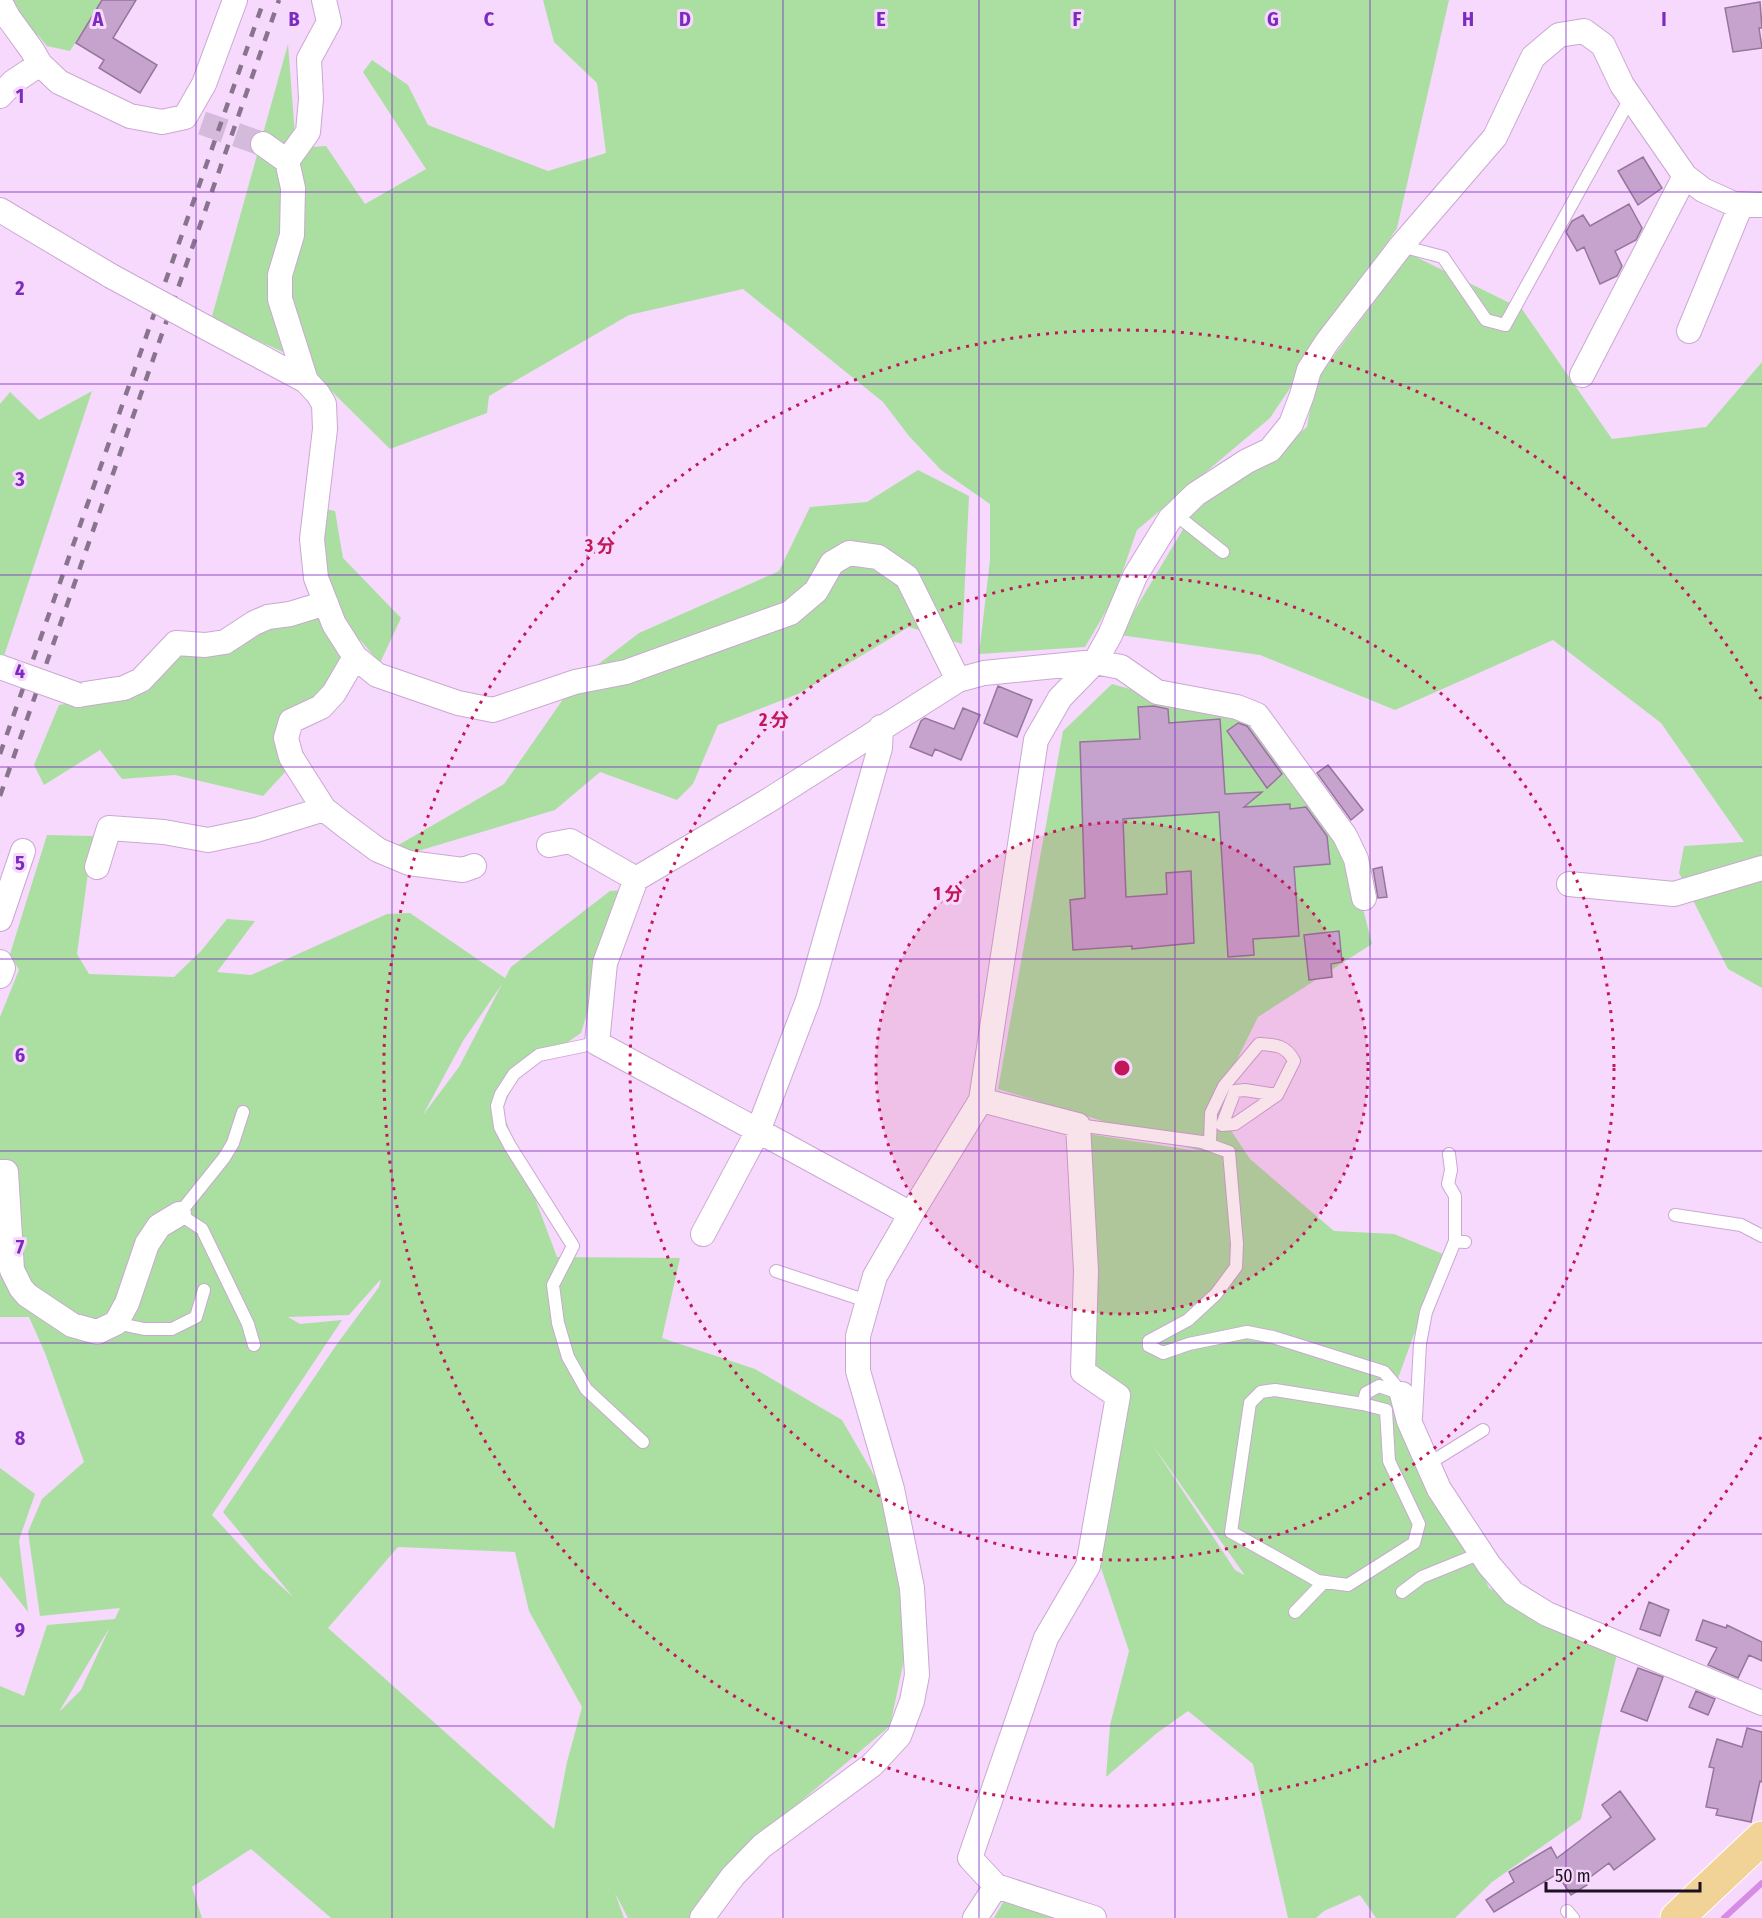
<svg xmlns="http://www.w3.org/2000/svg" width="1762" height="1918" viewBox="0 0 1762 1918" font-family="'Fira Sans Condensed','Noto Sans JP',sans-serif">
	<style>
		.green { fill: #abdfa2; fill-rule: evenodd }
		.lines { fill: none; stroke-linecap: round; stroke-linejoin: round }
		.stream { stroke: #d68be5; stroke-width: 6 }
		.building { fill: #c6a3cd; stroke: #96759d; stroke-width: 1.5 }
		.minor-tunnel { stroke: #d5bbdb; stroke-width: 24; stroke-dasharray: 24 12; stroke-linecap: butt }
		.service-casing { stroke: #cba8d2; stroke-width: 14 }
		.minor-casing { stroke: #cba8d2; stroke-width: 26 }
		.primary-casing { stroke: #fff; stroke-width: 35 }
		.service { stroke: #fff; stroke-width: 12 }
		.minor { stroke: #fff; stroke-width: 24 }
		.primary { stroke: #f1d297; stroke-width: 33 }
		.rail { stroke: #89748e; stroke-width: 4.5; stroke-dasharray: 10 10; stroke-linecap: butt }
		.minor-bridge-casing { stroke: #cba8d2; stroke-width: 26; stroke-linecap: butt }
		.minor-bridge { stroke: #fff; stroke-width: 24 }
		.grid { fill: none; stroke: #7b2cbf; stroke-width: 1.5; stroke-opacity: 0.55 }
		.ring { fill: none; stroke: #c2185b; stroke-width: 3; stroke-dasharray: 3 6 }
		.grid-label { font-size: 20px; text-anchor: middle; font-weight: bold; fill: #7b2cbf; stroke: #f6d9fc; stroke-width: 6; stroke-linejoin: round; paint-order: stroke }
		.centre { fill: #c2185b; stroke: #f6d9fc; stroke-width: 3 }
		.ring-label { font-size: 18px; text-anchor: middle; font-weight: bold; fill: #c2185b; stroke: #f6d9fc; stroke-width: 6; stroke-linejoin: round; paint-order: stroke }
	</style>
	<rect width="100%" height="100%" fill="#f6d9fc"/>
	<path class="green" d="M7,0h95l-32,51 -23,-5 -9,-11 -16,-5z
		M543,0h906l-52,228 -127,190 -133,112 -24,69 -28,48 -106,7 11,-94v-56l-49,-34 -32,-34 -26,-34 -140,-113 -114,26 -140,81 -2,17 -97,36 -91,-90 -88,-39 77,-276 8,104 30,-2 39,58 61,-35 -63,-97 9,-12 36,25 20,40 120,46 58,-18 -9,-70 -43,-41z
		M1410,254l112,55 90,130 94,-12 56,-65v626l-34,-19 -49,-96 5,-27 60,-4 -83,-119 -108,-83 -158,70 -135,-55 -140,-20 78,-131 57,-34 52,-43 8,-46z
		M92,391l-92,277v-264l10,-12 29,28z
		M918,470l51,26 -7,148 -53,-17 -111,67 -80,31 -25,59 -16,16 -77,-28 -45,38 -137,41h-30l116,-67 71,-102 64,-49 140,-62 31,-64 57,-5z
		M322,508l13,3 8,47 58,60 -21,45 -20,-23 -42,63 -38,21 7,46 -24,26 -88,-21 -53,4 -22,-29 -56,35 -10,-20 25,-60 24,-4 97,-48 80,-27 74,-16 -16,-70z
		M1112,684l136,38 51,66 55,85 18,71 -114,73 -34,69 -12,16 38,57 84,72 60,3 49,20 -47,130 93,204 130,56 -38,175 -89,63 -37,36h-79l-16,-23 -36,16 -8,7h-28l-35,-154 -65,-53 -31,22 -51,44 4,-52 19,-74 -29,-86 26,-157 -43,-36 6,-238 114,18 -205,-63 65,-358zM1152,1444l92,130v1l-9,-5z
		M47,835l46,1 -16,118 12,20 85,3 27,-26 26,-32 28,2 -38,51 34,3 136,-61 23,-1 95,65 6,-11 99,-76 15,-1 -44,143 -64,44 -15,33 55,147 123,1 -18,80 93,31 87,51 50,86 13,149 -15,71 -89,75 -62,57 -46,60h-65l-13,-25 9,25h-293l-80,-69 -59,38 10,31h-202v-232l24,10 23,-71 68,-6 5,-11 -80,8 -12,-84 14,-33 42,-37 -39,-109 -16,-36h-29v-300l19,-47 -9,-16zM502,984l-43,83 -36,48 40,-74zM381,1279l-2,8 -42,57 -114,168 70,85 -33,-30 -48,-52 130,-195 -42,4 -12,-7 61,-2zM398,1547l117,5 14,59 53,96 -15,55 -13,67 -226,-201zM110,1627l-29,63 -21,21v-1z
		M0,1468l35,26 -16,46 9,72 -28,-36z
		M1005,1899l52,19h-63z"/>
	<g class="lines">
		<path class="stream" d="M1724,1918l38,-35"/>
	</g>
	<path class="building" d="M102,0h34l-23,38 44,27 -17,28 -41,-25 5,-8 -28,-17z
		M1760,2l2,26h-3l3,20 -29,4 -8,-44z
		M1643,157l19,31 -24,17 -20,-34z
		M1629,204l13,24 -6,12 -21,11 7,15 -5,10 -17,8 -16,-37 -7,4 -11,-19 6,-11 11,-6 7,11z
		M998,686l34,14 -15,37 -33,-14z
		M1154,706l14,3 1,14 51,-4 5,75 37,-2 -18,15 46,-3v5l16,-2 21,29 3,28 -36,3 5,69 -46,3 1,16 -26,2 -9,-145 -96,7 3,78 41,-3 -1,-21 25,-2 3,72 -62,6v-3l-59,4 -3,-50 15,-2 -5,-156 60,-3 -2,-32z
		M963,708l17,7 -19,45 -26,-11 -3,7 -22,-9 11,-26 4,-3 29,11z
		M1238,723l9,3 35,48 -15,14 -40,-57z
		M1328,765l35,45 -12,10 -34,-47z
		M1382,867l5,30 -9,1 -5,-29z
		M1339,931l3,31 -11,2 1,13 -23,3 -5,-45z
		M1649,1602l20,8 -9,26 -20,-7z
		M1703,1620l23,8 1,-3 35,17v19l-13,-6 -11,23 -30,-13 9,-17 -21,-8z
		M1638,1668l25,9 -16,44 -26,-10z
		M1696,1691l19,8 -7,16 -19,-8z
		M1747,1728l15,4v50l-2,-1 -9,41 -35,-7 2,-6 -12,-2 8,-39 -5,-1 8,-28 25,8z
		M1620,1791l35,48 -41,31 -5,-7 -24,18 2,4 -16,10 -14,-21 -63,38 -8,-12 28,-18 -5,-10 42,-25 6,11 54,-41 -9,-12z"/>
	<g class="lines">
		<path class="minor-tunnel" d="M202,123l61,21"/>
		<g class="service-casing">
			<path id="service" d="M1401,246l42,11 43,63 19,5 126,-228
				M1175,514l48,38
				M597,1043l-58,12 -25,19 -13,20 -4,12 3,21 10,19 63,100 -20,39 5,38 10,34 18,32 57,53
				M243,1112l-10,31 -9,15 -45,56 23,15 46,95 6,21
				M1078,1125l124,17 27,10 8,92 -1,23 -20,27 -28,26 -39,21v5l14,7 26,-9 58,-12 26,5 111,35 18,21
				M1210,1144l1,-31 13,-27 35,-42c17,1 27,1 35,17l-17,34 -42,29 -13,1 13,-34 10,-1 32,5
				M1449,1154l2,16 -3,14 7,12v45
				M1675,1215l66,10 21,11
				M776,1271l91,30
				M116,1323l28,6h28l24,-12 8,-27
				M1363,1404l-88,-14 -14,2 -11,11 -19,129 87,49 30,4 66,-42 5,-19 -30,-63 -3,-51 -23,-6 3,-11 13,-7 23,8
				M1416,1417l4,-73 6,-32 29,-71 10,1
				M1428,1464l55,-34
				M1402,1592l20,-15 59,-24
				M1295,1612l29,-30
				M1567,1911l6,7"/>
		</g>
		<g class="minor-casing">
			<path id="minor" d="M0,2l8,15 24,33 8,14 19,18 71,34 32,6 23,-5 19,-33 31,-84
				M0,96l13,-14 27,-18
				M263,144l24,17
				M0,210l111,66
				M205,327l101,54 12,13 6,10 1,25 -13,110 4,39 18,46 21,33 22,18 81,28 35,7 82,-28 51,-10 164,-59 26,-22 16,-28 17,-10 29,4 29,20 51,103
				M1689,331l52,-126
				M1582,375l103,-199
				M306,381l-26,-82v-24l12,-40 1,-47 -6,-27 21,-29 3,-33 -2,-40 20,-37 -5,-22
				M355,657l-21,36 -13,14 -30,14 -5,17 5,19 33,52 19,15 35,26 31,13 54,7 11,-4
				M78,695l46,-7 17,-8 35,-37 29,2 20,-3 29,-19 14,-6 22,-3 36,-11
				M549,845l21,-4 66,38
				M97,867l12,-39 55,4 44,8 48,-10 68,-21
				M1569,884l105,10 88,-26
				M0,919l23,-68
				M0,962l3,6 -3,8
				M981,1100l97,25 8,146 -3,101 35,24 -30,170 -42,72 -76,220 26,28
				M0,1172h6l6,98 9,18 6,7 45,30 25,7 19,-9 11,-20 20,-59 12,-18 20,-12
				M911,1214l-314,-171 8,-80 31,-84 130,-77 192,-122 26,-7 111,-11 26,5 36,25 80,15 20,8 88,121 11,23 8,39
				M703,1234l55,-103 50,-131 72,-252 1,-21
				M1402,1394l7,27 30,68 50,76 24,28 34,21 215,89
				M702,1918l31,-42 29,-30 110,-81 27,-29 13,-35 5,-26 -5,-87 -20,-99 -34,-118v-35l17,-60 36,-62 70,-114 55,-360 24,-42 35,-36 15,-27 25,-59 35,-57 26,-25 51,-33 23,-11 21,-26 11,-29 7,-25 18,-28 74,-96 94,-109 38,-80 26,-22 25,-4 19,14 19,40 63,91 18,14 31,14 28,1
				M975,1918l21,-32 98,32"/>
		</g>
		<g class="primary-casing">
			<path id="primary" d="M1677,1918l85,-80"/>
		</g>
		<use href="#service" class="service"/>
		<use href="#minor" class="minor"/>
		<use href="#primary" class="primary"/>
		<path class="rail" d="M0,754l264,-754
			M0,796l279,-796"/>
		<g class="minor-bridge-casing">
			<path id="minor-bridge" d="M111,276l94,51
				M0,667l78,28"/>
		</g>
		<use href="#minor-bridge" class="minor-bridge"/>
	</g>
	<path class="grid" d="M196,0v1918M392,0v1918M587,0v1918M783,0v1918M979,0v1918M1175,0v1918M1370,0v1918M1566,0v1918M0,192h1762M0,384h1762M0,575h1762M0,767h1762M0,959h1762M0,1151h1762M0,1343h1762M0,1534h1762M0,1726h1762"/>
	<circle cx="1122" cy="1068" r="246" fill="#c2185b" fill-opacity=".12"/>
	<g class="ring">
		<circle cx="1122" cy="1068" r="246"/>
		<circle cx="1122" cy="1068" r="492"/>
		<path d="M1761 1437A738 738 0 1 1 1761 699"/>
	</g>
	<g class="grid-label">
		<text x="98" y="26">A</text>
		<text x="294" y="26">B</text>
		<text x="489" y="26">C</text>
		<text x="685" y="26">D</text>
		<text x="881" y="26">E</text>
		<text x="1077" y="26">F</text>
		<text x="1273" y="26">G</text>
		<text x="1468" y="26">H</text>
		<text x="1664" y="26">I</text>
		<text x="20" y="103">1</text>
		<text x="20" y="295">2</text>
		<text x="20" y="486">3</text>
		<text x="20" y="678">4</text>
		<text x="20" y="870">5</text>
		<text x="20" y="1062">6</text>
		<text x="20" y="1254">7</text>
		<text x="20" y="1445">8</text>
		<text x="20" y="1637">9</text>
	</g>
	<circle cx="1122" cy="1068" r="9" class="centre"/>
	<g class="ring-label">
		<text x="600" y="552">3 分</text>
		<text x="774" y="726">2 分</text>
		<text x="948" y="900">1 分</text>
	</g>
	<path d="M1546 1882v9h154v-9" fill="none" stroke="#1d1020" stroke-width="3"/>
	<text x="1555" y="1882" font-size="18" fill="#1d1020" stroke="#f6d9fc" stroke-width="4.5" paint-order="stroke">50 m</text>
</svg>
